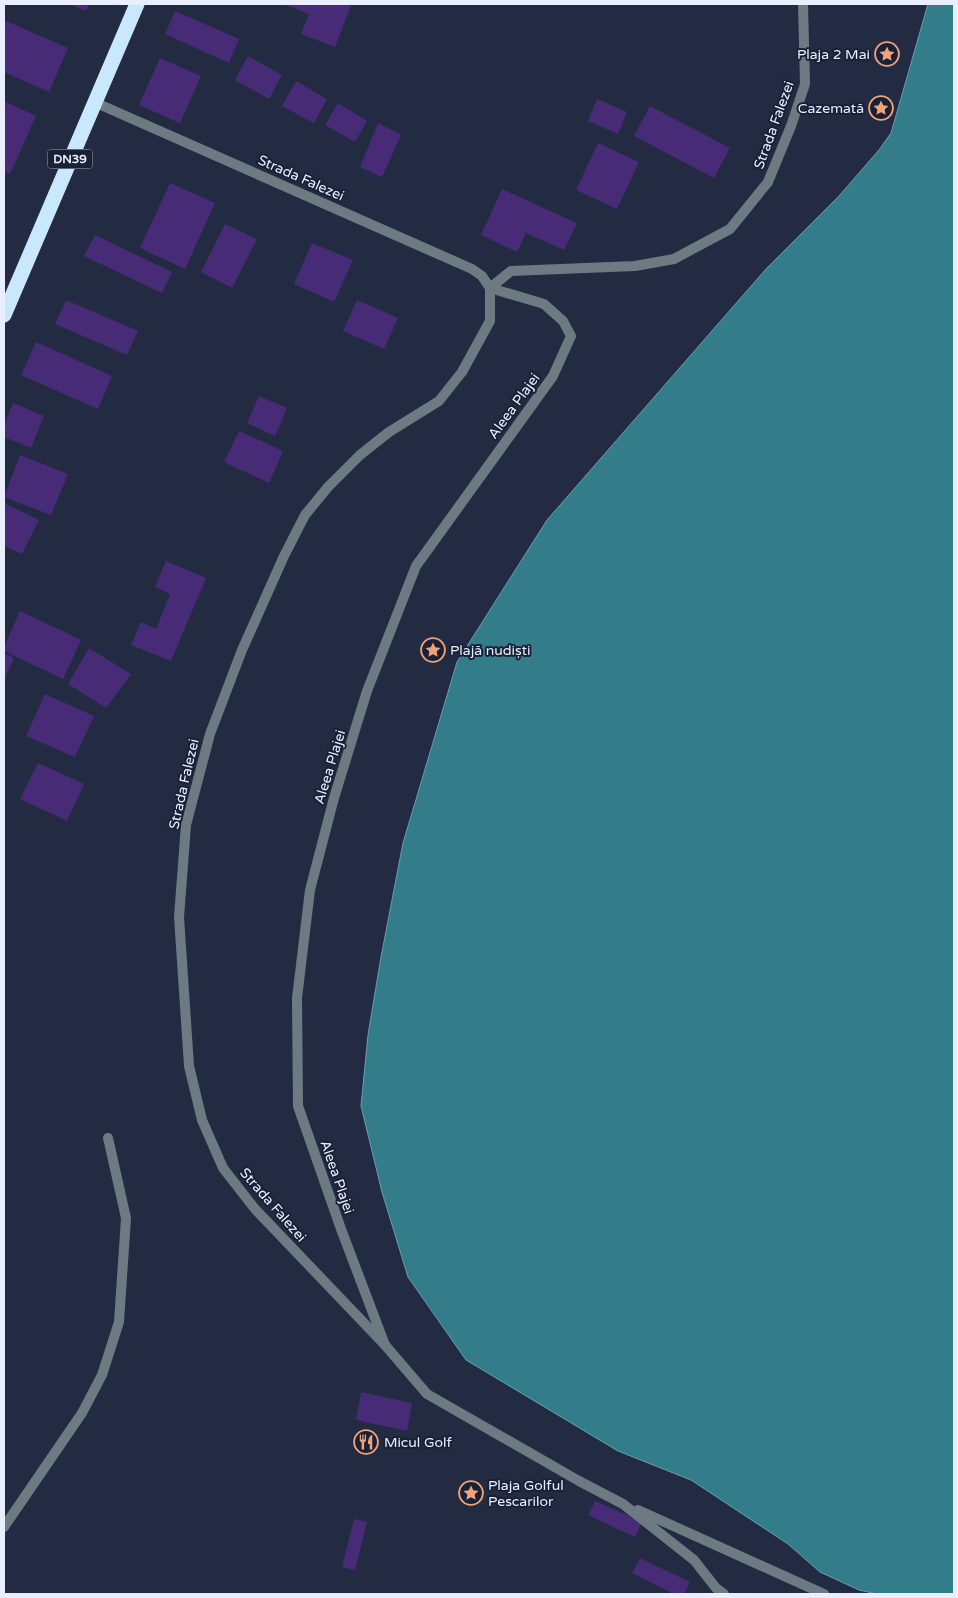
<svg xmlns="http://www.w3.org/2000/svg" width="958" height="1598" viewBox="0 0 958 1598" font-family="'Varela Round',sans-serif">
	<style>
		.water { fill: #337c8a; stroke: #6a9ead }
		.building { fill: #472b77 }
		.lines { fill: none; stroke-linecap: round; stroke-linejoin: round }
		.lane { stroke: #6e7a82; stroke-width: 10 }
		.street { stroke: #6e7a82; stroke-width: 10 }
		.highway { stroke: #c9e7fd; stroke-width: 15 }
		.labels { text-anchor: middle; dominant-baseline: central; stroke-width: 4; stroke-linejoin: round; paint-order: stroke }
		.shield { fill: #192137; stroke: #abb1c2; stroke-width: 1 }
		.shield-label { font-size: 12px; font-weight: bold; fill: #e9effe }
		.poi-label { font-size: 14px; fill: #e9effe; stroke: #192137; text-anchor: start }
		.street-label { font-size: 14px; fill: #e9effe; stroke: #192137 }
	</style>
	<rect width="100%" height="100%" fill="#232b42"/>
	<path class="water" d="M928,4h26v1590h-77l-18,-4 -39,-18 -32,-28 -97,-64 -73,-29 -152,-91 -58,-83 -26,-85 -21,-86 7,-71 13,-78 22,-114 54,-181 90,-142 219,-251 73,-73 40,-46 12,-17z"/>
	<path class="building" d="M70,4h19l-3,7z
		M283,4h62l6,2 -16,41 -34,-13 8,-20z
		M175,11l64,28 -10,24 -64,-29z
		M4,20l64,28 -19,44 -45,-20z
		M248,56l34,19 -13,24 -34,-19z
		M160,58l41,18 -21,47 -41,-18z
		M296,81l31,18 -13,24 -32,-17z
		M597,99l30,13 -9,22 -30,-13z
		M4,101l32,15 -26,58 -6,-3z
		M338,103l29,18 -12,21 -30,-17z
		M650,106l80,42 -16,30 -80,-42z
		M378,123l23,12 -19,42 -22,-10z
		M598,143l41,19 -22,47 -41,-19z
		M170,183l45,20 -30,66 -45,-21z
		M502,189l75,34 -13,27 -38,-17 -9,19 -36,-17z
		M225,224l32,15 -25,49 -31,-16z
		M95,235l77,37 -10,21 -78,-37z
		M312,243l41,17 -19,42 -40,-18z
		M66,300l72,31 -11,24 -72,-31z
		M357,300l41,18 -14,31 -41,-18z
		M36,342l76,34 -14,33 -77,-34z
		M259,396l28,12 -12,28 -28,-13z
		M13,403l31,13 -13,32 -27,-11v-12z
		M239,431l44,20 -14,32 -45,-21z
		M20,455l48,19 -17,41 -47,-18z
		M4,503l35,17 -17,34 -18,-8z
		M166,561l40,17 -35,83 -40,-16 10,-23 15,7 14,-35 -15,-7z
		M20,611l61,29 -18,39 -59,-28v-4z
		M89,648l42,26 -25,34 -38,-24z
		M4,653l10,5 -10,23z
		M45,694l49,22 -19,41 -49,-21z
		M38,763l46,21 -17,37 -47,-22z
		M361,1392l51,11 -5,28 -51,-11z
		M595,1501l47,21 -7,15 -47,-22z
		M354,1519l13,3 -12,48 -13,-3z
		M640,1558l50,24 -6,12h-10l-42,-21z"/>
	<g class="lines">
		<path class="lane" d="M490,288l54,16 19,17 8,15 -18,40 -137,190 -49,125 -33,107 -24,92 -13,108 1,108 43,123 44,116 42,49 152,87 44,23 71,56 22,28 8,6
			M638,1510l186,84
			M4,1527l78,-114 20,-38 17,-53 7,-104 -18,-80"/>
		<path class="street" d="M94,102l378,167 10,7 8,12v33l-28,51 -23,29 -50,31 -29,23 -32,32 -23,28 -21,41 -42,94 -32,84 -24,91 -7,92 10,149 13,54 21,48 32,41 130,136
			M490,288l21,-17 124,-5 39,-7 56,-30 38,-47 23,-56 14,-42 -2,-80"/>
		<path class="highway" d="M4,315l133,-311"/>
	</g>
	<defs>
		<g id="sight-ring" transform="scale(1.25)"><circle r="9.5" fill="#192137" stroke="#f0a279" stroke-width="1.5"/><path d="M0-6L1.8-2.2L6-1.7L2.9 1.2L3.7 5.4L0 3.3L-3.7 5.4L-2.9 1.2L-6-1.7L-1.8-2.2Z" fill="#f0a279"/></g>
		<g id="restaurant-ring" transform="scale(1.25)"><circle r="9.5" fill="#192137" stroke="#f0a279" stroke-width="1.5"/><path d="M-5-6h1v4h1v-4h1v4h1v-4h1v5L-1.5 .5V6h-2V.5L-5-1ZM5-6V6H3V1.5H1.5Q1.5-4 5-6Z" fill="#f0a279"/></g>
	</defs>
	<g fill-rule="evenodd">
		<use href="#sight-ring" x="887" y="54"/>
		<use href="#sight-ring" x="881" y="108"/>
		<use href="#sight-ring" x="433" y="650"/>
		<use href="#restaurant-ring" x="366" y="1442"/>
		<use href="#sight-ring" x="471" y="1493"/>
	</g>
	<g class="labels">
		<rect class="shield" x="47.5" y="149.5" width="45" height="19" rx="4"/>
		<g class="shield-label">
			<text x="70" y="159">DN39</text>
		</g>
		<g class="poi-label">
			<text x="870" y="54" text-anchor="end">Plaja 2 Mai</text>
			<text x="864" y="108" text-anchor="end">Cazemată</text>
			<text x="450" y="650">Plajă nudiști</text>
			<text x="384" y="1442">Micul Golf</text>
			<text x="488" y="1485">Plaja Golful<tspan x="488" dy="16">Pescarilor</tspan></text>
		</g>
		<g class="street-label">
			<text transform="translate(774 125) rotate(-70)">Strada Falezei</text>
			<text transform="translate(301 178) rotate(24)">Strada Falezei</text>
			<text transform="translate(514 406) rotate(-54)">Aleea Plajei</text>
			<text transform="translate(330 767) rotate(-73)">Aleea Plajei</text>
			<text transform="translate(184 784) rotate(-77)">Strada Falezei</text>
			<text transform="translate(337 1177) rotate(71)">Aleea Plajei</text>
			<text transform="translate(273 1205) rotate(49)">Strada Falezei</text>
		</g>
	</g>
	<rect width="958" height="1598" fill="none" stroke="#e9effe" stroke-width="10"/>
</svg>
